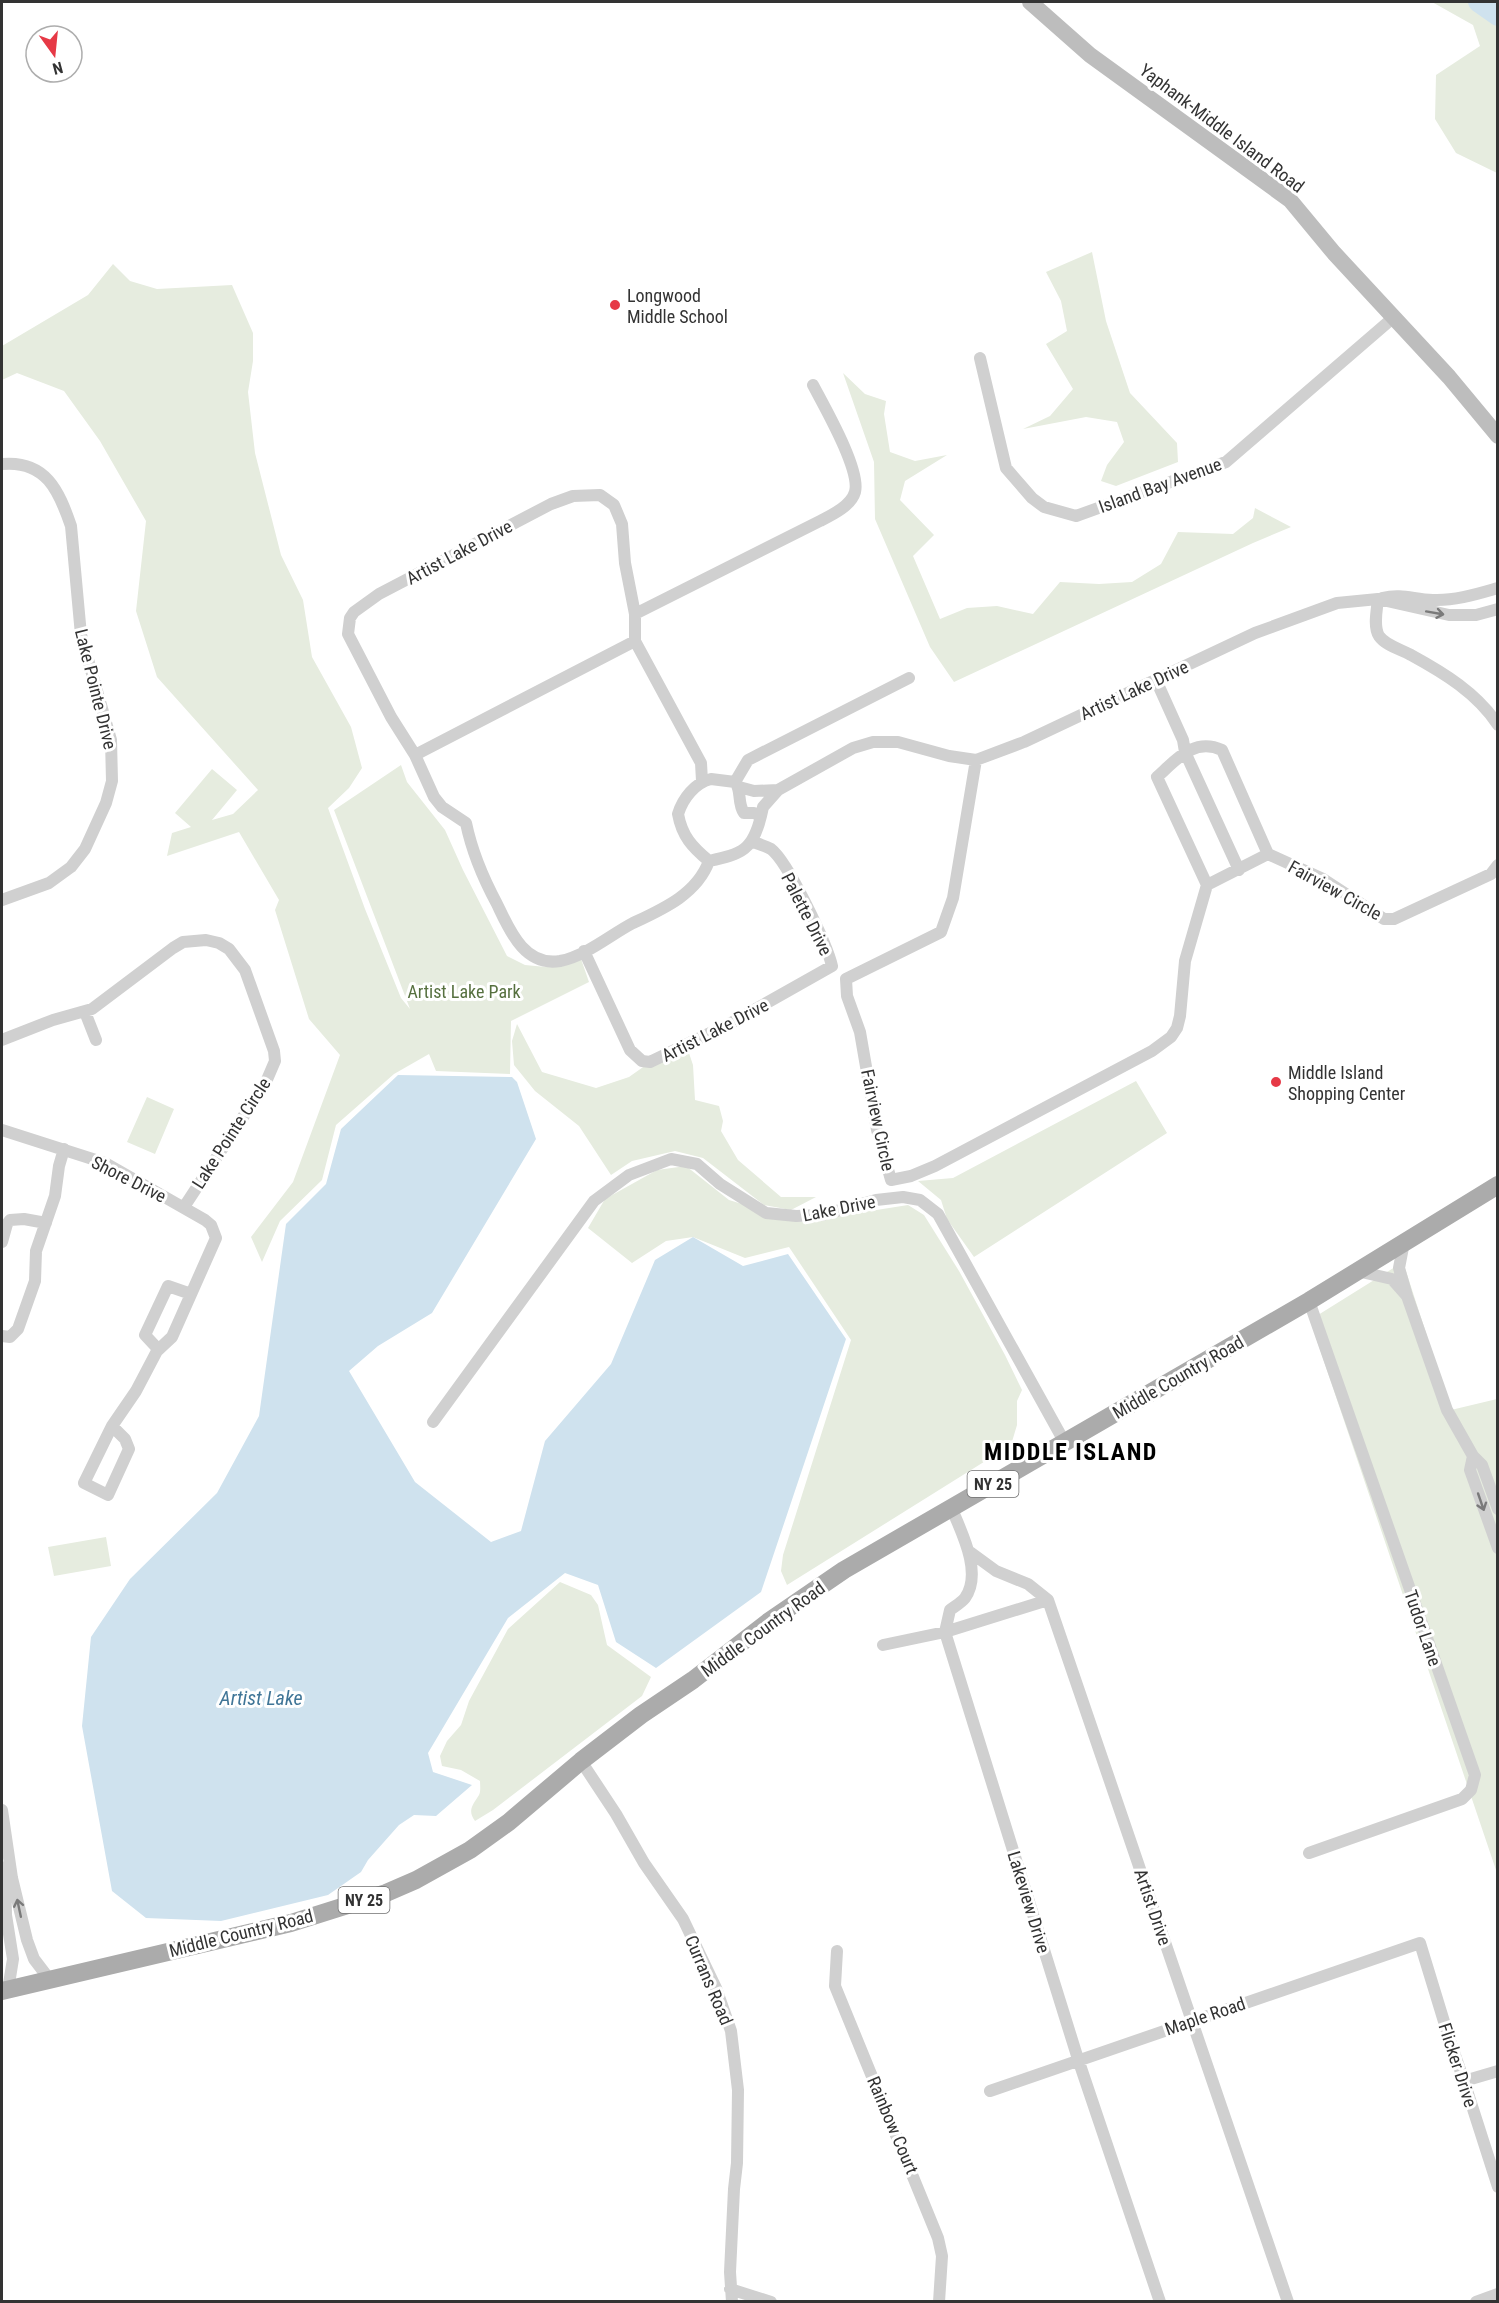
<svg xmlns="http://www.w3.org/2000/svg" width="1499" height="2303" viewBox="0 0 1499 2303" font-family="'Roboto Condensed',sans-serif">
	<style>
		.green { fill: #e6ecdf }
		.water { fill: #cfe2ee }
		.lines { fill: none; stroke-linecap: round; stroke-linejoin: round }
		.river { stroke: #cfe2ee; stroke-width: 20 }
		.street { stroke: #d0d0d0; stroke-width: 12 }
		.secondary { stroke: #bdbdbd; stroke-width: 16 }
		.primary { stroke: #ababab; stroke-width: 18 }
		.oneway { stroke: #7a7a7a }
		.poi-dot { fill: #e63946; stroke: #fff; stroke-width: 2 }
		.labels { text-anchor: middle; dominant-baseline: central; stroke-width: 6; stroke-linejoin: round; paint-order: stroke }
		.shield { fill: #fff; stroke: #707070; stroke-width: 1.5 }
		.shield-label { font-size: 16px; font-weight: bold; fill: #333 }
		.street-label { font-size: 18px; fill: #333; stroke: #fff }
		.poi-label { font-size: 18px; fill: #333; stroke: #fff; text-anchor: start }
		.park-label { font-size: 18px; fill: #56703f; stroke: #fff }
		.water-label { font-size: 20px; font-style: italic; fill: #3f7597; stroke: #fff }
		.district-label { font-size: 24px; font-weight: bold; letter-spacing: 1.5px; fill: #000; stroke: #fff }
	</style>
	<rect width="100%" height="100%" fill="#fff"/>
	<path class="green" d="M1432,2h65v171l-41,-20 -21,-34 1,-44 44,-29 -7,-21z
		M1092,252l14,69 24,72 47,50 1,19 -62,24 -15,-5 6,-16 17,-23 -7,-20 -31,-5 -63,12 27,-13 23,-27 -27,-45 21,-13 -6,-30 -15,-29z
		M113,264l17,17 27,8 75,-4 21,48v28l-5,31 7,61 26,102 22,45 9,57 39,70 11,41 -13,20 -21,20 37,101 36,89 9,11 -76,-199 67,-45 6,17 38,48 18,40 44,86 18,9 21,2 35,-8 8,23 -78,39 -1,53 -74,-3 -7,-17 -35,20 -58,51 -14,55 -42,41 -18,41 -11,-25 42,-55 47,-127 -31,-36 -34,-109 4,-10 -40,-68 -72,24 5,-23 19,-6 -16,-14 37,-44 25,21 -25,30 21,-6 25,-24 -101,-113 -21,-66 10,-90 -46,-80 -36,-50 -47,-18 -15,7v-34l86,-51z
		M843,373l22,21 21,7 -2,13 6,38 25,9 32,-6 -42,26 -5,19 34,35 -21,21 27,63 27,-11 30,-2 36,8 27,-32 39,2 33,-2 29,-18 17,-32 55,2 20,-16 2,-10 36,19 -38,16 -299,139 -24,-35 -55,-128 -1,-57z
		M517,1024l25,48 54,16 33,-11 17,-12 42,-15 5,15 2,35 24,6 4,15 -2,10 17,29 43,37h35l-25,13 -27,-5 -61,-47 -28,-7 -43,10 -21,14 -32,-49 -44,-35 -21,-26 -2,-24z
		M1136,1081l31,52 -193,124 -27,-38 -6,-19 -23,-19 35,-3z
		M147,1097l27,12 -19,45 -28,-12z
		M686,1166l43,34 72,22 107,-17 16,10 35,56 46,84 17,35 -5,11v24l-6,20 -224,140 -6,-14 2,-16 68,-215 -62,-93 -44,11 -52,-21 -27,4 -34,22 -44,-35 17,-29 52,-29z
		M1403,1262l48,148 46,-11v474l-187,-553z
		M106,1537l5,29 -57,10 -6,-29z
		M560,1582l31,13 7,10 9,40 44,32 -9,19 -149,114 -18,11c-8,-11 -2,-16 4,-26 2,-4 1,-10 1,-14l-19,-11 -19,-4 -2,-10 7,-15 14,-16 8,-24 39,-72z"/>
	<path class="water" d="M398,1075l114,2 5,5 19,57 -104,174 -54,33 -29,25 66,111 76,60 30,-11 24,-90 66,-77 44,-104 38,-23 50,29 45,-12 58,85 -85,253 -105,76 -40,-26 -18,-57 -33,-12 -57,45 -80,135 5,19 39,13 -36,31 -22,-1 -15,10 -31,35 -7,12 -33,23 -107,26 -75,-3 -34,-27 -30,-165 9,-89 39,-58 87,-86 42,-77 27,-192 40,-40 15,-55z"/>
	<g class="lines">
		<path class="river" d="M1478,2l20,14"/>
		<path class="street" d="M980,358l26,110 26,30 12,9 32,9 150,-54 168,-145
			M2,464c44,-4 57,27 69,62l10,109 30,105 1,41 -6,22 -21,46 -14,18 -22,16 -47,17
			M1382,598c21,-5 32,2 51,2 22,1 44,-6 65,-12
			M1378,599c-1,11 -5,27 1,37 7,10 22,13 32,19 33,18 66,38 87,70
			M635,614l185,-93c12,-6 31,-15 35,-29 6,-22 -31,-86 -42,-107
			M1156,680l27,60 2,12 54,118
			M415,755l220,-114
			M976,760l-23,138 -12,34 -95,47 1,17 13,36 17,98 14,50 20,-4 24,-10 217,-115 19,-14 6,-9 3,-12 5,-55 22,-76 -50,-108c19,-17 37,-40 65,-27l46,104 55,25 61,40h10l97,-45 7,-9
			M711,779l24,3c7,8 2,21 9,31h10l7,3c-8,34 -19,38 -52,45 -17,-14 -27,-25 -31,-47 5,-16 17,-31 33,-35z
			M702,781l-1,-18 -66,-122v-27l-10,-51 -3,-39 -8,-19 -14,-10 -27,1 -22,8 -172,90 -25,18 -4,6 -2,16 43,83 24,38 19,42 8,10 24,16c6,29 17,55 31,81 12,25 27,63 63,57 26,-5 50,-26 73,-38 30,-14 64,-29 76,-62
			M735,782l13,-22 161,-82
			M739,787l15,4 24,-1 -15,17 -2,9
			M778,790l75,-42 20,-6h25l51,14 27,4 48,-18 231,-109 82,-30 41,-4 71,16h27l22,-6
			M1207,885l61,-31
			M584,951l46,99 12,11 8,1 81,-39 101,-57c-5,-22 -44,-104 -61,-117 -5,-3 -12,-5 -18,-7
			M85,1012l11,28
			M2,1040l51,-20 39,-11 81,-61 10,-6 23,-2 13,3 10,6 16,21 29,81 1,10 -9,21 -82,125
			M2,1130l103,33 100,57 6,5 5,13 -44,99 -15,14 -21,40 -24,35 -3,6 -25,51 24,12 21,-46 -4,-10 -13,-13
			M2,1242l5,-18 3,-4 14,-1 22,4
			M1404,1242l-5,26 8,28 40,114 26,46 9,9 16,44
			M1357,1271l35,8 15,17
			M1309,1301l166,474 -4,15 -9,9 -153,54
			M2,1336l8,1 8,-8 17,-48 1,-30 19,-55 4,-30 5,-17
			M158,1349l-13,-14 23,-49 23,8
			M433,1422l161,-221 35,-26 42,-16 26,5 23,20 46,29 30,3 26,-1 54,-15 27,-3 17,3 18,14 127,229
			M1473,1456l-3,14 28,78
			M951,1507c10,24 32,66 14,91 -4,5 -10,8 -15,12l-5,22 133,427 82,243
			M970,1552l26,19 32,13 20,16 240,702
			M883,1645l62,-13 103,-32
			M581,1761l35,53 28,49 39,56 33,69 15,43 7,59 -1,73 -3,26 -4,83 2,30
			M2,1810l10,68 15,62 7,19 16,21
			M5,1867l1,48 7,44 -5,31
			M837,1951l-2,35 103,252 4,18 -3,46
			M1464,2081l34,-10
			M990,2091l430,-148 29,95 15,43 34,106
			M730,2289l41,13
			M1476,2302l22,-8"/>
		<path class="secondary" d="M1030,2l60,53 200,145 44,53 115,124 49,59"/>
		<path class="primary" d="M2,1991l289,-68 95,-30 30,-13 54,-30 39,-28 72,-61 60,-46 52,-35 75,-58 76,-52 465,-269 189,-116"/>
	</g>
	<defs><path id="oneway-shaft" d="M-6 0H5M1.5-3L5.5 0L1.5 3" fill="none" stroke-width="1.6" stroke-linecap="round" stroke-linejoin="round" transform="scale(1.5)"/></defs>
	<g class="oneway">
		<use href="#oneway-shaft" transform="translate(1435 613) rotate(10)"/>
		<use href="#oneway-shaft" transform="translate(1481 1502) rotate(71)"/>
		<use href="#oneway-shaft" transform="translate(19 1908) rotate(-102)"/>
	</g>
	<g class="poi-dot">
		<circle cx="615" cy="305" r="6"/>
		<circle cx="1276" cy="1082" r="6"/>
	</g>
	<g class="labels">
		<g class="shield">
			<rect x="967.5" y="1471" width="51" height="26" rx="4.5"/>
			<rect x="338.5" y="1887" width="51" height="26" rx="4.5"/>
		</g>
		<g class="shield-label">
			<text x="993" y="1484">NY 25</text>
			<text x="364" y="1900">NY 25</text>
		</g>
		<g class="street-label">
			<text transform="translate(1222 128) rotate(37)">Yaphank-Middle Island Road</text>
			<text transform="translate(1160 485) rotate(-20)">Island Bay Avenue</text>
			<text transform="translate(459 552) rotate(-28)">Artist Lake Drive</text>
			<text transform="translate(96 689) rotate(76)">Lake Pointe Drive</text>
			<text transform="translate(1134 690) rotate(-25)">Artist Lake Drive</text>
			<text transform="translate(1335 890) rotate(29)">Fairview Circle</text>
			<text transform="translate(807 914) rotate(63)">Palette Drive</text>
			<text transform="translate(715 1030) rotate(-27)">Artist Lake Drive</text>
			<text transform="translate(878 1120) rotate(78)">Fairview Circle</text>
			<text transform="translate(231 1133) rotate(-57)">Lake Pointe Circle</text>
			<text transform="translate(129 1179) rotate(27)">Shore Drive</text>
			<text transform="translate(839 1208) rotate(-11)">Lake Drive</text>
			<text transform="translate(1178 1377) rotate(-30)">Middle Country Road</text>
			<text transform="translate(1423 1628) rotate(71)">Tudor Lane</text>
			<text transform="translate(763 1629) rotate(-36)">Middle Country Road</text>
			<text transform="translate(1029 1902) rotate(73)">Lakeview Drive</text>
			<text transform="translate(1153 1907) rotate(71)">Artist Drive</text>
			<text transform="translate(241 1933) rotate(-14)">Middle Country Road</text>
			<text transform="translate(709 1980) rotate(67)">Currans Road</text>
			<text transform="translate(1205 2016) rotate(-19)">Maple Road</text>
			<text transform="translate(1458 2065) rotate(72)">Flicker Drive</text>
			<text transform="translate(893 2125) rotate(67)">Rainbow Court</text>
		</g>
		<g class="poi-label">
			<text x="627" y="295">Longwood<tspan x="627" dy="21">Middle School</tspan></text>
			<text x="1288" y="1072">Middle Island<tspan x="1288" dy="21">Shopping Center</tspan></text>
		</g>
		<g class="park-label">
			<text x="464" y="991">Artist Lake Park</text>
		</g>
		<g class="water-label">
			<text x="261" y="1698">Artist Lake</text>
		</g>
		<g class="district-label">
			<text x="1071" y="1452">MIDDLE ISLAND</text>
		</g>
	</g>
	<rect width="1499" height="2303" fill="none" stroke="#333333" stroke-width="6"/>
	<g transform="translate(54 54) rotate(165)"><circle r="28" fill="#ffffff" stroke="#adadad" stroke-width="1.5"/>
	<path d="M0-4.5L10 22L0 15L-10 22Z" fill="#e63946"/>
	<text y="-9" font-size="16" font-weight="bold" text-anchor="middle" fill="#333333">N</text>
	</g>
</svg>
